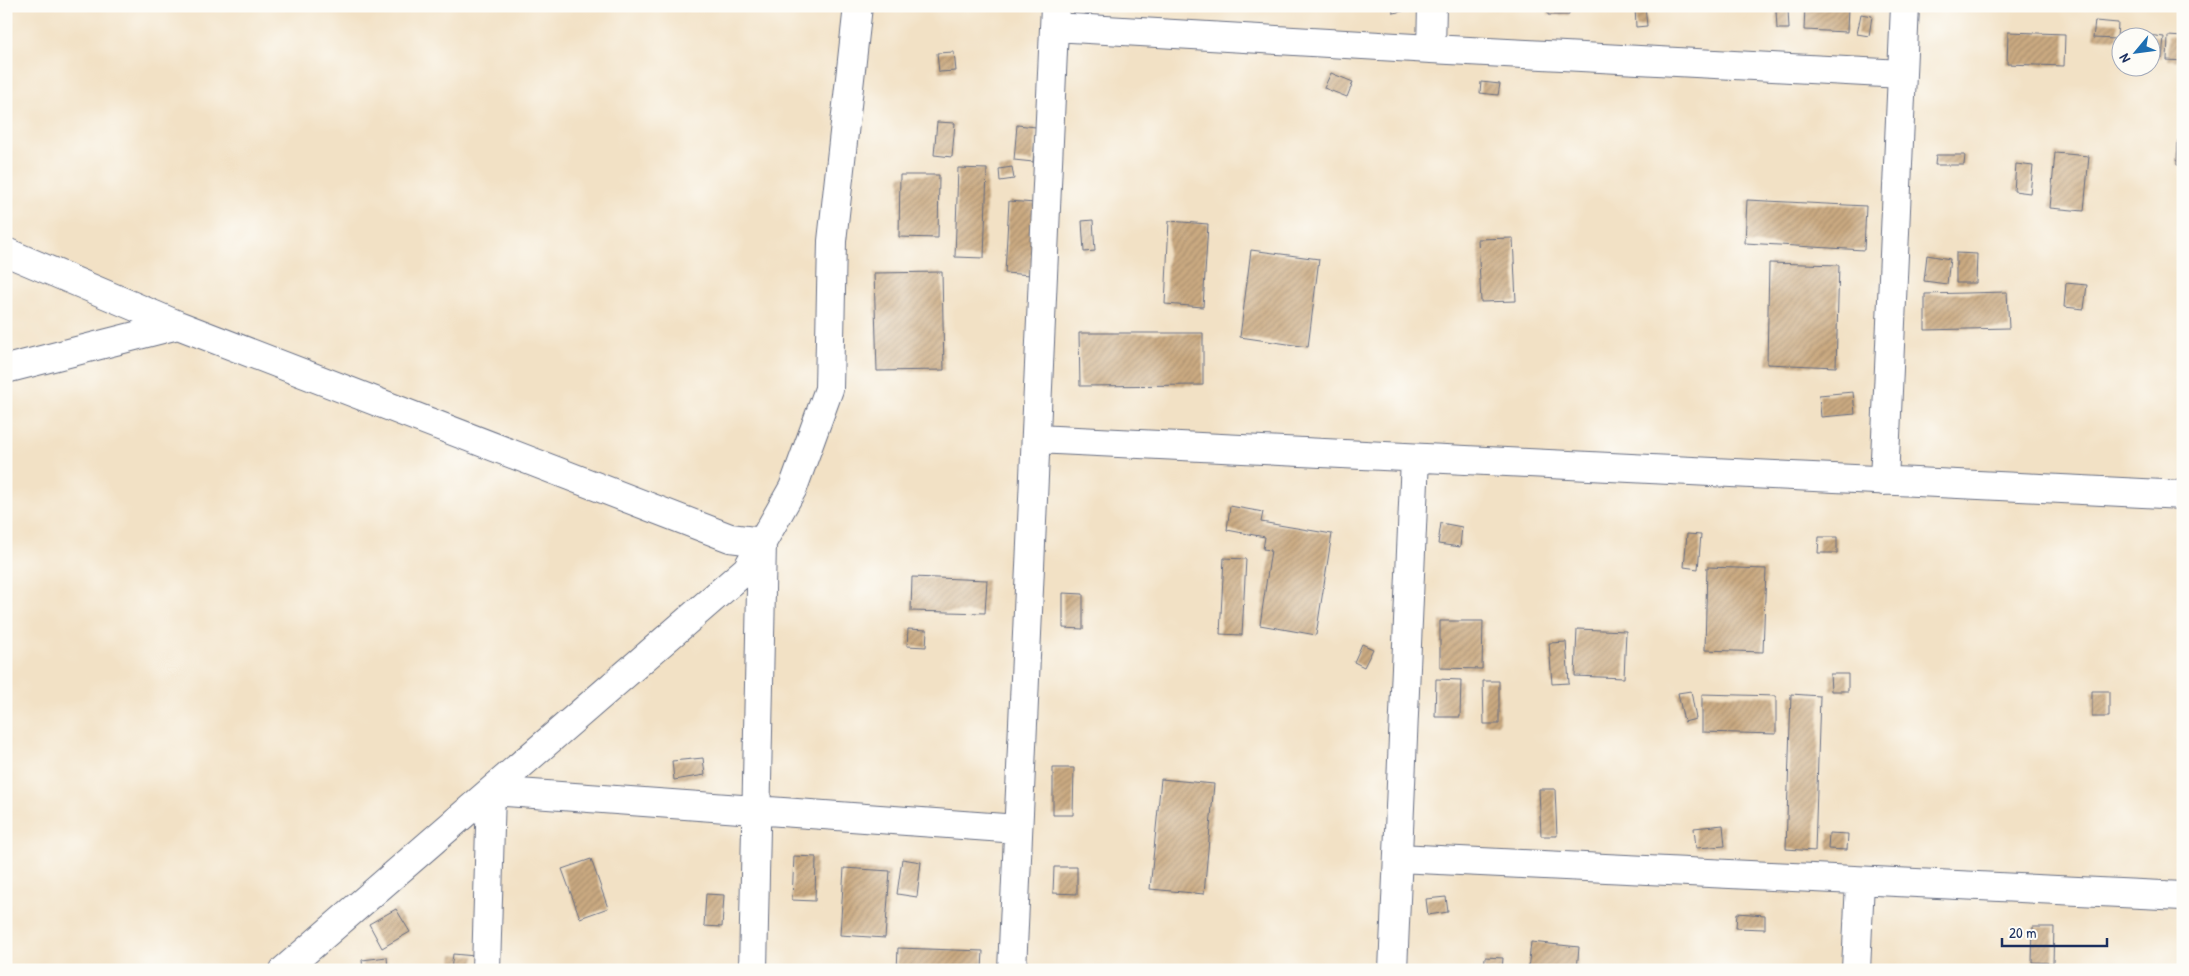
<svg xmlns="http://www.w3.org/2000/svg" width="2189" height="976" viewBox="0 0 2189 976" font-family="'Patrick Hand',sans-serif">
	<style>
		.building { fill: url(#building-hatch) }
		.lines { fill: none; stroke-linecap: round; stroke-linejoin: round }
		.minor-casing { stroke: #666d82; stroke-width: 30 }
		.minor { stroke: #fff; stroke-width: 28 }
	</style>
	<defs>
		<pattern id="building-hatch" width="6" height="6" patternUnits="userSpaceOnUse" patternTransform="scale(1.25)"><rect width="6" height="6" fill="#cbaa81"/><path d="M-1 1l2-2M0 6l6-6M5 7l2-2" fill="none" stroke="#a48b6d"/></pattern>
	</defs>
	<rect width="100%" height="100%" fill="#fdfcf7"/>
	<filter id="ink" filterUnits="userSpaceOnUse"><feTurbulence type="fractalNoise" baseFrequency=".02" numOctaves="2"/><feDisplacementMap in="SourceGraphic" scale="10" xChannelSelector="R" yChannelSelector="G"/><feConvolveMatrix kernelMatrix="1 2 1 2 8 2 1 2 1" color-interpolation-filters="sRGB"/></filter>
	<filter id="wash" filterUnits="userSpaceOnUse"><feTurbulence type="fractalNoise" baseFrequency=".0096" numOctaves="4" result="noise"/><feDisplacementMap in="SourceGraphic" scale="20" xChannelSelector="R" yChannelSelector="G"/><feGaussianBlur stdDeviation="1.12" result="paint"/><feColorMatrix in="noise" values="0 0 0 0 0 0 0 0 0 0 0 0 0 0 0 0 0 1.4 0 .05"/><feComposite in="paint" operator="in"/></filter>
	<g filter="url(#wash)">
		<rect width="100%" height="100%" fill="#f2e1c5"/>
		<g id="blocks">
			<path class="building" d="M1392,6h10l1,5 -10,2z
				M1548,6h21v9h-21z
				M1635,6h10l2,20 -11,1z
				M1805,6h43l-1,26 -43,-2z
				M1788,9l1,20h-12l-1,-19z
				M1861,14l11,2 -3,20 -12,-2z
				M2095,21l23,2 -1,16 -24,-1z
				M2008,32l57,2 -1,32 -57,-2z
				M2148,35l16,2 -2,21 -10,-1v-19h-4z
				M2168,36l15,1v24l-16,-1z
				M954,52l2,19 -17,1 -2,-19z
				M1331,73l22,9 -6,15 -23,-9z
				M1481,82l19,2 -2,11 -18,-2z
				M937,122l18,1 -3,34 -18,-2z
				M1017,125l19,2 -3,35 -19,-2z
				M2178,140h5v25h-6z
				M2055,153l34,3 -5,55 -34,-3z
				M1936,155h29l-1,10h-29z
				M2016,164l17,2 -3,27 -16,-2z
				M1012,167l2,12 -14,2 -1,-12z
				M958,168l29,1 -3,89 -29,-1z
				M900,175h39l-1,63 -39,-1z
				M1747,200l119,6 -2,44 -119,-7z
				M1009,201l26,2 -4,72 -26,-2z
				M1093,220l2,31 -11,1 -2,-31z
				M1169,221l39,3 -5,83 -38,-3z
				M1513,238l3,63 -35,1 -3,-63z
				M1251,250l68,9 -11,88 -68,-10z
				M1956,253l21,1 -1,29h-20z
				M1927,255l23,4 -3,25 -23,-3z
				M1769,263l70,2 -3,102 -69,-3z
				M942,272l2,98 -67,1 -3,-98z
				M2066,283l21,2 -3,24 -20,-2z
				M2007,292l2,36 -84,2v-36z
				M1079,333h124v52l-123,1z
				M1853,392l2,22 -34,3 -2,-22z
				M1230,506l33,6 -2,10 71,12 -16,101 -56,-10 11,-75 -8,-1 2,-12 -38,-7z
				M1441,523l21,4 -2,20 -22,-3z
				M1687,534l14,1 -3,34 -14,-2z
				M1819,537h18v16h-19z
				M1224,558l22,1 -4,76 -22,-1z
				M1707,567l59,2 -3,83 -58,-2z
				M912,577l75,3 -2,33 -74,-2z
				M1063,593l20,1v35l-20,-1z
				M1440,621h43l-1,48 -42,-1z
				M908,629l19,1 -1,17 -19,-1z
				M1577,629l49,2 -2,47 -49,-2z
				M1566,642l3,41 -17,1 -3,-41z
				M1362,644l11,5 -9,18 -10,-5z
				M1830,674h18v17h-17z
				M1436,679l25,1 -1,37h-25z
				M1483,681h16v43h-15z
				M1691,691l5,28 -12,3 -6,-29z
				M2092,691h17v26h-17z
				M1702,694l74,2v38l-74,-2z
				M1791,694l29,2 -5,155 -29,-2z
				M703,758l2,17 -31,5 -2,-19z
				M1053,768h21l-1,47h-20z
				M1161,779l53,5 -10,110 -54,-5z
				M1539,789h16l2,47h-16z
				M1723,825l2,21 -29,2 -2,-20z
				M1829,833l19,1 -1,16 -19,-1z
				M794,856l22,1 -1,44 -23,-1z
				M591,859l17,49 -28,10 -18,-49z
				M902,859l19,3 -4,35 -20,-3z
				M1054,867h23v27l-24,-1z
				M844,868l46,3 -5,67 -45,-3z
				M706,894l18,1 -2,32 -18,-1z
				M1446,897l2,15 -20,3 -2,-16z
				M396,909l14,23 -28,16 -13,-24z
				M1737,913l28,2v14l-29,-1z
				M2033,927h21l-1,36 -21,-1z
				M1531,942l48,5 -2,23h-49z
				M898,948l85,3 -1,19h-85z
				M453,954l22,2 -2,14h-22z
				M387,957l1,13h-25l-1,-10z
				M1485,957l18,1 -1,12h-18z"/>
		</g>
	</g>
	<g filter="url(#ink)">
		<use href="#blocks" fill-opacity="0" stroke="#666d82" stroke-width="1"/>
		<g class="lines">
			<g class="minor-casing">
				<path id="minor" d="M1054,27l377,22 471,25
					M1431,49l1,-43
					M6,252l172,73 552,213 32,4 -9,428
					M6,369l172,-44
					M1036,439l1147,56
					M1884,481l21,-475
					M1398,858l785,38
					M284,970l463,-401 46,-81 36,-99 3,-148 26,-235
					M486,970l5,-179 527,38
					M1012,970l43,-964
					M1393,970l22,-512
					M1856,970l4,-89"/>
			</g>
			<use href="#minor" class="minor"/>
		</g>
	</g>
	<rect width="2189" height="976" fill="none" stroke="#fdfcf7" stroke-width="25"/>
	<g transform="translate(2136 52) rotate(241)"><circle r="24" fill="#fdfcf7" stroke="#a3aaba"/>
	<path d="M0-4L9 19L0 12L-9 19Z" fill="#1f6fb2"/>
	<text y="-8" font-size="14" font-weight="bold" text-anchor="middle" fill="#1b2f5e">N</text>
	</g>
	<path d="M2002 938v8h105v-8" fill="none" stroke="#1b2f5e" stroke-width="2.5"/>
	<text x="2009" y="938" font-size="15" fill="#1b2f5e" stroke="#fdfcf7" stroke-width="4" paint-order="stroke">20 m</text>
</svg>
